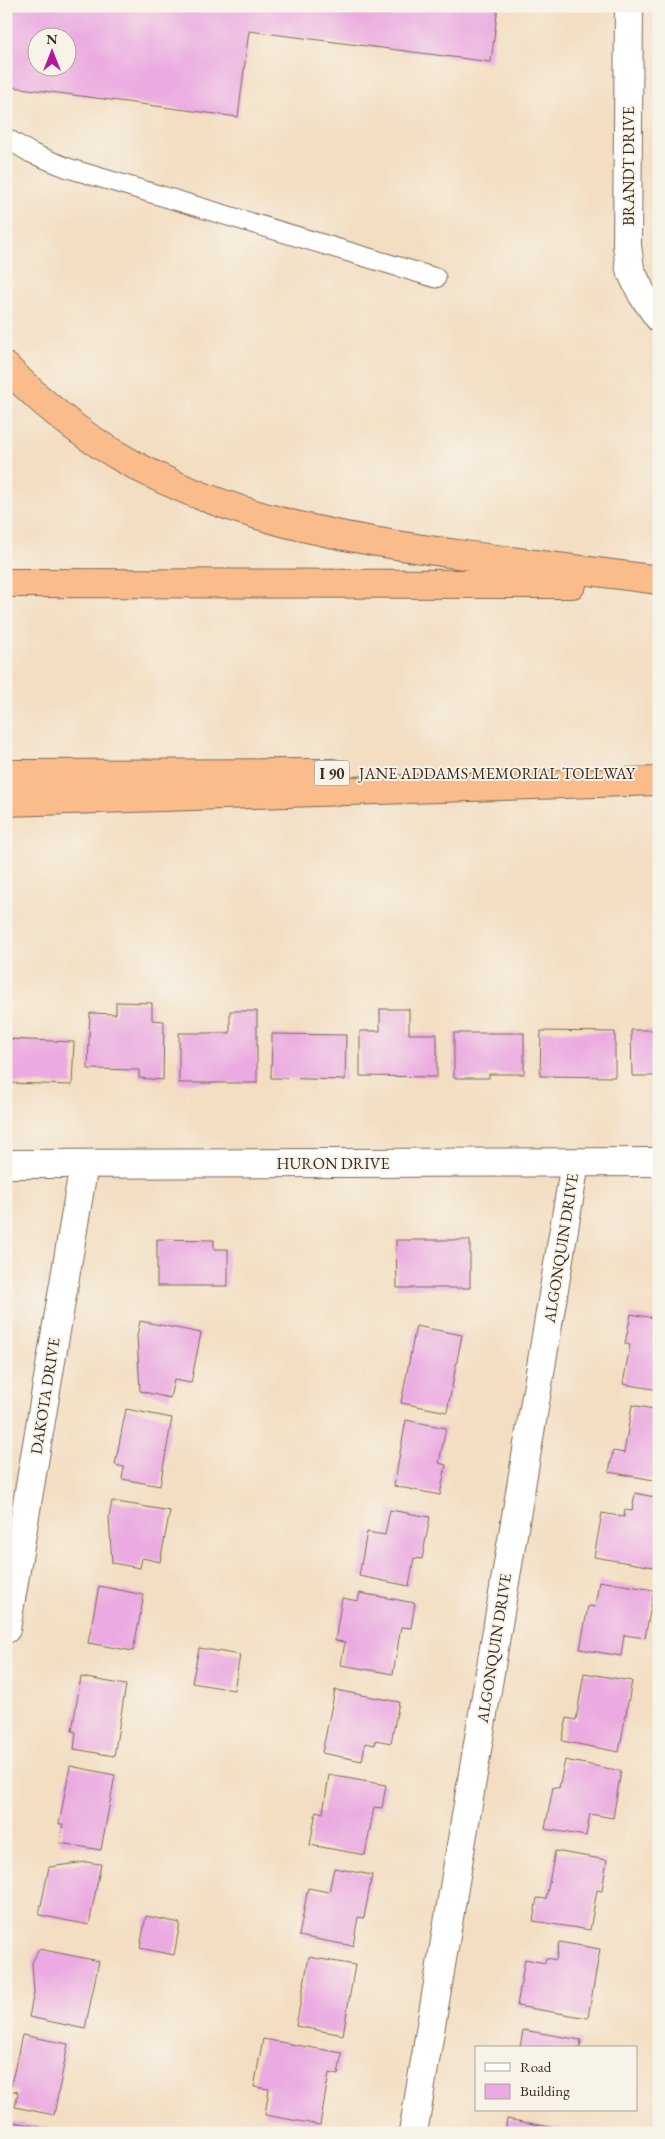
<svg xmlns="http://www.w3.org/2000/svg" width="665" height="2139" viewBox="0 0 665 2139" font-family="'EB Garamond',serif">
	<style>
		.building { fill: #ebaae1; fill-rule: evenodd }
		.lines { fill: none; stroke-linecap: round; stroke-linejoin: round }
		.lane-casing { stroke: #7b6957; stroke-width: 21 }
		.street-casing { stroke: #7b6957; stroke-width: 30 }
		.highway-casing { stroke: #7b6957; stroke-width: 30 }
		.lane { stroke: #fff; stroke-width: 19 }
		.street { stroke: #fff; stroke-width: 28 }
		.highway { stroke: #fabc8b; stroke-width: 28 }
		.labels { text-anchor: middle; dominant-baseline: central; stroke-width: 4; stroke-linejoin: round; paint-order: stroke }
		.shield { fill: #f7f3e8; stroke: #73665b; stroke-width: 1 }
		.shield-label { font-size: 15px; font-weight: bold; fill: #3b2a1e }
		.street-label { font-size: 16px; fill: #3b2a1e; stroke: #f7f3e8 }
	</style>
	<rect width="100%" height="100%" fill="#f7f3e8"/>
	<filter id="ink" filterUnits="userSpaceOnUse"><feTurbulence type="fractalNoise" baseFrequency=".02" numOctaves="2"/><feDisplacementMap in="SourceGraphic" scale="10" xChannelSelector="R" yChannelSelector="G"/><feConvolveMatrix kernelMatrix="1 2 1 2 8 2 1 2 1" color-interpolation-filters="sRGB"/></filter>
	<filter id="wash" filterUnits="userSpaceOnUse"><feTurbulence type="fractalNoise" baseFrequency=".0096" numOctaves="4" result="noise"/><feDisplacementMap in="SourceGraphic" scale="20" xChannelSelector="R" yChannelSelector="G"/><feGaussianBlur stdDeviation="1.12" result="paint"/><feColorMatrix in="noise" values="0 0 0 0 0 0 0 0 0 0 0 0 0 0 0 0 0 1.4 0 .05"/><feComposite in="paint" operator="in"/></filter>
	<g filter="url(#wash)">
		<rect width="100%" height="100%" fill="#f3dec2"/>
		<g id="blocks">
			<path class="building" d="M6,6h492l-7,56 -242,-31 -11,86 -232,-31zM38,38h30v30h-30z
				M116,1002l36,1v17l12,1 -1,59 -24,-2v-8l-51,-1 2,-56 26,1z
				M380,1009h29v25h28v43l-77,-1v-45h20z
				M230,1011h27v72h-78v-50h51z
				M631,1030h28v46h-27z
				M541,1031l74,1v45l-75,-1z
				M454,1033h70v41h-35v4h-35z
				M272,1034l74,1 -1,45 -74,-2z
				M6,1039l68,3 -2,43 -64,-2 -2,6z
				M157,1239l57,1v9h14v37h-71z
				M396,1240h74v48h-73z
				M631,1314l28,5v71l-36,-6 7,-39 -5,-1z
				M140,1321l61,12 -10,50 -17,-3 -4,18 -30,-7 -3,-55z
				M416,1326l46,9 -15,77 -46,-9z
				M632,1405l27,5v71l-50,-9 4,-21 11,2z
				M126,1409l46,9 -12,68 -38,-7 2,-12 -9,-2z
				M406,1420l40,8 -7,35 7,2 -6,30 -46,-9z
				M635,1493l24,5v70l-65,-11 8,-44 22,4 1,-7 7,1z
				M112,1501l58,10 -10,51 -18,-4 -2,10 -28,-5 -3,-46z
				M390,1510l40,7 -8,42 -8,-1 -5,28 -50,-10 8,-44 18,3z
				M599,1581l55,9 -9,48 -21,-3 -3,21 -41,-7 8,-43 7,1z
				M99,1586l45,9 -11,56 -45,-8z
				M360,1593l55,10 -4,25 -10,-1 -8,47 -52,-9 4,-23 -10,-1 7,-43 16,3z
				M199,1648l41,7 -6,35 -42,-7z
				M584,1673l48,8 -13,71 -57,-11 5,-23 9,2z
				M81,1677l45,8 -12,71 -40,-7 2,-17 -4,-1z
				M335,1690l64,12 -8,41 -15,-3 -1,5 -10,-2 -3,18 -40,-8z
				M565,1760l56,11 -8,47 -23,-4 -4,22 -41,-7 8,-42 6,1z
				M70,1766l45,9 -14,75 -41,-7 3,-19h-4z
				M329,1775l57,10 -4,23 -8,-1 -9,48 -55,-10 6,-34 7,2z
				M555,1851l52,9 -5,31 -5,-1 -7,40 -57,-9 4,-23 9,1z
				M86,1862l15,2 -12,61 -50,-10 10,-48z
				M334,1868l38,7 -8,43 -6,-1 -5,29 -54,-10 9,-48 21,4z
				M146,1916l34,7 -6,32 -34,-7z
				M559,1942l41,7 -12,69 -71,-12 8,-47 20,4 1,-5 10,2z
				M39,1949l60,12 -14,68 -56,-12 5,-25 -2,-29z
				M309,1957l46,8 -12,70 -47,-9z
				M523,2030l58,10 -1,8h-60z
				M22,2035l46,9 -14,71 -39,-8 3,-15 -8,-2z
				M263,2039l79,14 -4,22 -9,-2 -9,52 -55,-10 4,-26 -15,-2z
				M507,2119l54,10 -1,4h-55z
				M8,2121l49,9v3h-51z"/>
		</g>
	</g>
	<g filter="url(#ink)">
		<use href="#blocks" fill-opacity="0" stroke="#7b6957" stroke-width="1"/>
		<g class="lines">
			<g class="lane-casing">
				<path id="lane" d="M6,138l25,15 37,15 368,110"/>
			</g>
			<g class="street-casing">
				<path id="street" d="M629,6l-2,239 3,24 12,25 17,24
					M6,1164l653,-2
					M6,1629l78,-465
					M413,2133l162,-970"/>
			</g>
			<g class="highway-casing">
				<path id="highway" d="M6,367c33,33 69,64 109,87 108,65 234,86 357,102 62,8 124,16 187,24
					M6,583l566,1
					M6,774l326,-1
					M6,802l653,-21"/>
			</g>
			<use href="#lane" class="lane"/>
			<use href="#street" class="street"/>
			<use href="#highway" class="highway"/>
		</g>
	</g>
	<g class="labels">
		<rect class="shield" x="314.5" y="760.5" width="35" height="25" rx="4"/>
		<g class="shield-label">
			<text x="332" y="773">I 90</text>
		</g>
		<g class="street-label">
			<text transform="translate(628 166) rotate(-90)">BRANDT DRIVE</text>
			<text x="497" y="773">JANE ADDAMS MEMORIAL TOLLWAY</text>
			<text x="333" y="1163">HURON DRIVE</text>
			<text transform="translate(561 1248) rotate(-81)">ALGONQUIN DRIVE</text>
			<text transform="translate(45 1396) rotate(-81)">DAKOTA DRIVE</text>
			<text transform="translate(494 1648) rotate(-81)">ALGONQUIN DRIVE</text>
		</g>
	</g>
	<rect width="665" height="2139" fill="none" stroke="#f7f3e8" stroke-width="25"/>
	<rect x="475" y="2046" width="162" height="65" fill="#f7f3e8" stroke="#aca397"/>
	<rect x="485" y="2063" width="25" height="8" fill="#ffffff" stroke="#aca397"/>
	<text x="520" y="2072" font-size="15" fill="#3b2a1e">Road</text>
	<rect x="485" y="2084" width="25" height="15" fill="#ebaae1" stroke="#aca397"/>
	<text x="520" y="2096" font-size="15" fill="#3b2a1e">Building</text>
	<g transform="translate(52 52)"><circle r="24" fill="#f7f3e8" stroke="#aca397"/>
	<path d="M0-4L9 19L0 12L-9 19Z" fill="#b5179e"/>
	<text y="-8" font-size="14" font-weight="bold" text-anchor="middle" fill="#3b2a1e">N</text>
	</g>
</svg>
